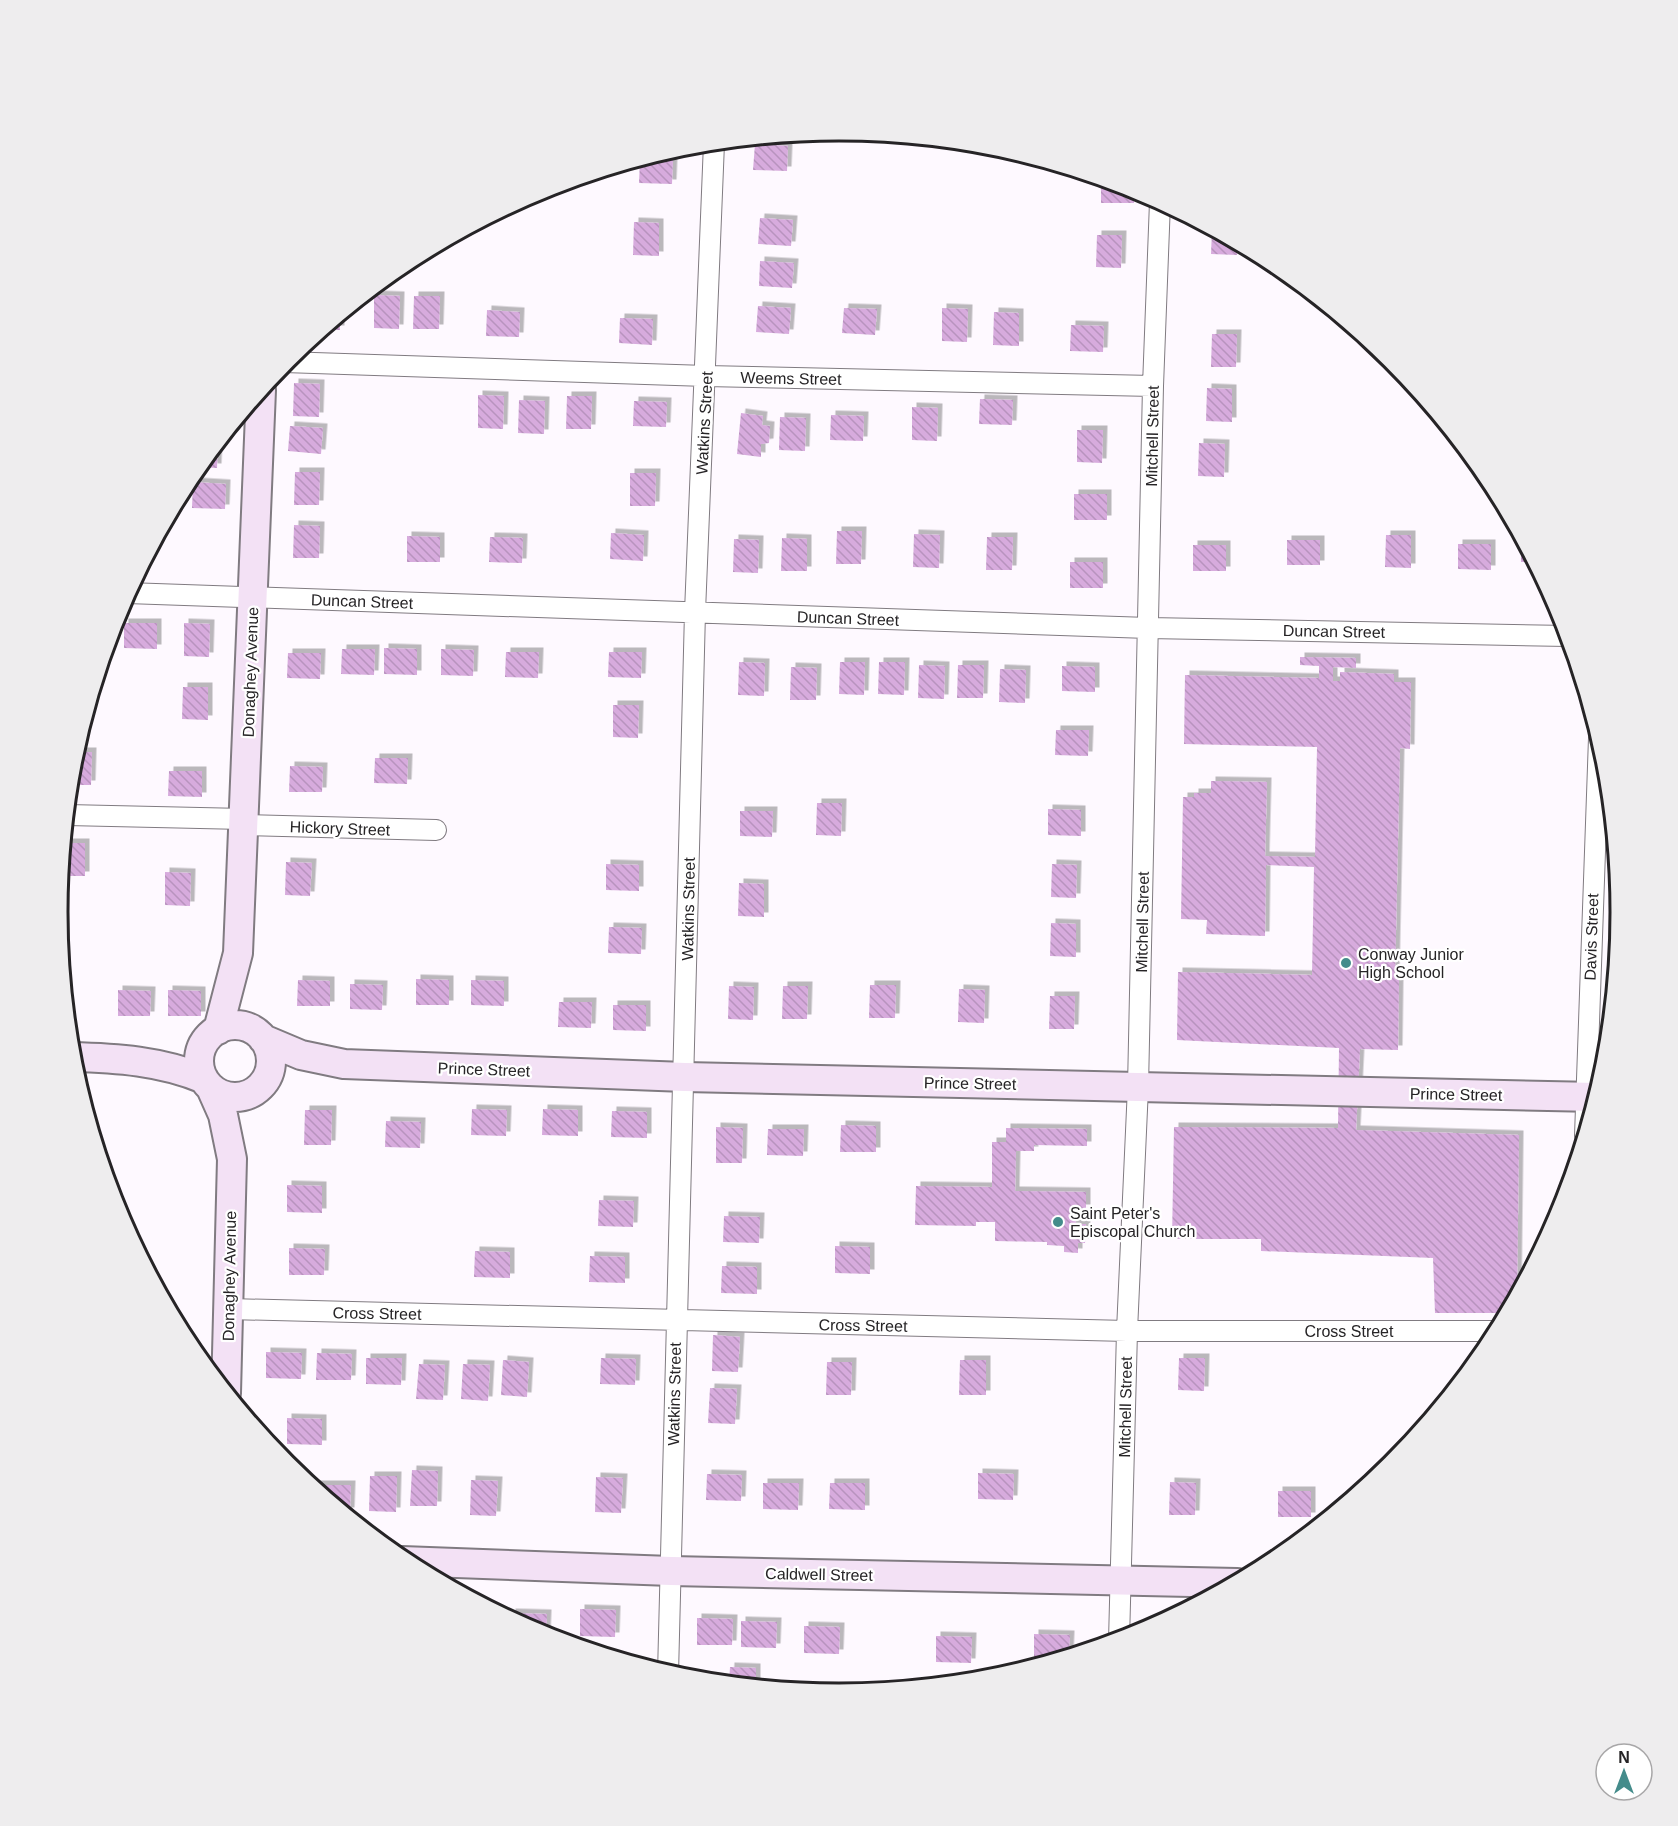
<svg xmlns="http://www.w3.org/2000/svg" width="1678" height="1826" font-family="Arial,sans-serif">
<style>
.building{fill:url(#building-back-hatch);filter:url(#shadow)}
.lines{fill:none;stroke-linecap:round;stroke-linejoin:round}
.street-casing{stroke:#807b81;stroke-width:22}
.secondary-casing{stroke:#807b81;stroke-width:32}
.street{stroke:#fff;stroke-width:20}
.secondary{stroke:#f3e1f5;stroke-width:28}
.poi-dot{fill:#448c8b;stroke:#fff;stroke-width:2}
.labels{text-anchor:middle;stroke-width:4.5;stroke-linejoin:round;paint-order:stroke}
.street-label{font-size:16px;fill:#262426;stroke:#fff}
.poi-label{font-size:16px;fill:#262426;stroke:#fff;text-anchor:start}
.rim{fill:none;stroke:#262426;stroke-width:3}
</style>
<defs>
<pattern id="building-back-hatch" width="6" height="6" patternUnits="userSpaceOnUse" patternTransform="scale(1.5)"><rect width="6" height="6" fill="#d7abdd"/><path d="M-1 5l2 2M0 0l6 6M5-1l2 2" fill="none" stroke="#b893be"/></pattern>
<filter id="shadow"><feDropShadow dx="4.5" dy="-4.5" stdDeviation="0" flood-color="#0004"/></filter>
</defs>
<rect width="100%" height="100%" fill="#fef9ff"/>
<path class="building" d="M755 144 788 146 787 171 753 170Z
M649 157 673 159 672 184 639 183 640 160Z
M1101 179 1134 189V203H1101Z
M760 218 793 220 791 246 758 244Z
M634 222 659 223V256L633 255Z
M1212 230 1237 243V255L1211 254Z
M1097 235H1122L1121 268 1096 267Z
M760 261 794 263 792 288 759 286Z
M374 295 400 296 399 329 374 328Z
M414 296H440L439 329H413Z
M758 306 791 308 789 334 756 332Z
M844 308 877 309 875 335 842 333Z
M942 308 968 309 967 342 942 341Z
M487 310 520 312 519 337 486 336Z
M994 312 1019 313V346L993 345Z
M340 316V330H323Z
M620 318 653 319 652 345 619 343Z
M1071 325 1104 326 1103 352 1070 351Z
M1212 334H1237L1236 367H1211Z
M294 383 320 384 319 417 293 416Z
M1207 388 1232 389V422L1206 421Z
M478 395 504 396 503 429 478 428Z
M567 396H592L591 429H566Z
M980 399 1013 400 1012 425 979 424Z
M519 400 545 401 544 434 518 433Z
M634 401 667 402 666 427 633 426Z
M912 407 938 408 937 441 912 440Z
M741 413 763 416 762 425 770 426 769 443 761 444V457L737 454Z
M831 415 864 416 863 441 830 440Z
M780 417 806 418 805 451 779 450Z
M290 426 323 428 321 454 288 451Z
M1077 430H1103L1102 463 1077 462Z
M218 443 217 468 198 467Z
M1199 443 1225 444 1224 477 1198 476Z
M295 472H320L319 505H294Z
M630 473H656L655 506H630Z
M193 482 226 484 225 509 192 508Z
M1074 494H1107V520H1074Z
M294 525 320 526 319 558H293Z
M837 531H862L861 564H836Z
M611 533 644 535 643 561 610 559Z
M914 534 940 535 939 568 913 567Z
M1386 535H1411V568L1385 567Z
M407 536 440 537V562H407Z
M490 537 523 538 522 563 489 562Z
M987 537H1013L1012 570H986Z
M782 538 807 539V571H781Z
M734 539 759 540 758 573 733 572Z
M1521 539 1534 562H1521Z
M1287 540H1320V565H1287Z
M1458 544H1491V570L1458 569Z
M1193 545H1226V571H1193Z
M1070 562H1103V588H1070Z
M124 623H157V649L124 648Z
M184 623 210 624 209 657 184 656Z
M384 648 417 649V675L384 674Z
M342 649H375L374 675 341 674Z
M441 649 474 650 473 676 441 675Z
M506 652H539L538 678 505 677Z
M609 652H642L641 678 608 677Z
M288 653H321L320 679 287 678Z
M1300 657 1356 658V668L1333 667V681H1340V672L1394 674V682H1411L1410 749 1400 748 1395 977H1399L1398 1050 1360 1049 1356 1130 1519 1135 1517 1296 1508 1313H1435L1433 1258 1261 1251V1239H1172L1174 1127 1338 1128 1339 1048 1177 1040 1178 972 1312 975 1314 867 1266 865 1265 936 1206 934 1207 920 1181 919 1183 797H1194V793H1211V781L1267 782 1265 856 1315 857 1317 747 1184 744 1185 675 1319 678V666L1300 665Z
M739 662 765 663 764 696 738 695Z
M840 662H865L864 695 839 694Z
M879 662H905L904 695 878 694Z
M919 665 945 666 944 699 918 698Z
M958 665H984L983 698H957Z
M1062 666 1095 667V692L1062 691Z
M791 667 817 668 816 700H790Z
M1000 669 1026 670 1025 703 999 702Z
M183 687H208V720L182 719Z
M613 705H639L638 738 613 737Z
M1056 730H1089L1088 756 1055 755Z
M75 752H92L91 785H70Z
M375 758H408L407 784 374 783Z
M290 766 323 767 322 792H289Z
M169 771H202V797L168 796Z
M817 803H842L841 836 816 835Z
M1048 809 1081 810V836L1048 835Z
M740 811H773L772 837 740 836Z
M64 843H85V876H61Z
M286 862 312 863 310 896 285 895Z
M606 864 639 865V891L606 890Z
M1052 864 1077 865 1076 898 1051 897Z
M165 872 191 873 190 906 165 905Z
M739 883 764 884V917L738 916Z
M1051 923 1076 924V957L1050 956Z
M609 927 642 928 641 954 608 953Z
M416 979 449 980V1005H416Z
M298 980 330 981V1006H297Z
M471 980 504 981V1006L471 1005Z
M350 984 383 985 382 1010 350 1009Z
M870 985H896L895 1018H869Z
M729 986 754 987 753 1020 728 1019Z
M783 986H808L807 1019H782Z
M959 989 985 990 984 1023 958 1022Z
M118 990 151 991 150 1016H118Z
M168 990 201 991V1016H168Z
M1050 996H1075L1074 1029H1049Z
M559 1002H592L591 1028 558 1027Z
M613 1005H646V1031L613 1030Z
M472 1109 507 1110 506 1136 471 1135Z
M543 1109 578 1110V1136L542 1135Z
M305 1110H332L331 1145H304Z
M612 1111 647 1112V1138L611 1137Z
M386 1121 421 1122 420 1148 385 1147Z
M841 1125 876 1126V1152H840Z
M716 1127 743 1128 742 1163H716Z
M1006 1128 1087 1129V1146L1034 1145V1151H1016L1015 1191 1086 1192V1209H1076V1224H1086L1085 1243H1078V1253L1064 1252V1246L1047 1245V1242L995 1241V1222H976V1226L915 1225 916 1186 992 1187V1142H1006Z
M768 1129H804L803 1156 767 1155Z
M287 1185 322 1186V1213L287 1212Z
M599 1200 634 1201 633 1227 598 1226Z
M724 1216 760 1217 759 1243 723 1242Z
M835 1246 870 1247V1274L835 1273Z
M289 1248 325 1249 324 1275H289Z
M475 1251 510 1252V1278L474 1277Z
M590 1256 625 1257V1283L589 1282Z
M722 1266 757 1267V1294L721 1293Z
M713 1335 740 1337 738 1372 712 1371Z
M266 1352 302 1353 301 1379 266 1378Z
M317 1353 352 1354 351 1380H316Z
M366 1358H402L401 1385 366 1384Z
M601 1358 636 1359 635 1385 600 1384Z
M1179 1358H1205L1204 1391 1178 1390Z
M503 1360 529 1362 527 1397 501 1395Z
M960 1360H986V1395H959Z
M827 1362H852L851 1395H826Z
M419 1364 445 1365 443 1400 416 1399Z
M463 1364 490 1365 488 1401 461 1399Z
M710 1388 737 1389 735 1424 708 1423Z
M287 1418 322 1419V1445L287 1444Z
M412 1470 438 1471 437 1506H410Z
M978 1473 1014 1474 1013 1500 978 1499Z
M707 1474 742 1475 741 1501 706 1500Z
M370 1476H397L396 1512 369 1511Z
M596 1477 623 1478 621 1513 595 1512Z
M471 1480 498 1481 496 1516 470 1515Z
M1170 1482 1196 1483 1195 1515H1169Z
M763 1483H799L798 1510 763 1509Z
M830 1483H865V1510L829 1509Z
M315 1485H351L350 1512H342L315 1490Z
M1278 1491H1311V1517H1278Z
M580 1609 616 1610 615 1637 580 1636Z
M511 1613 547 1614 546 1637 511 1620Z
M697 1618 733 1619 732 1645H697Z
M741 1621 777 1622 776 1648 741 1647Z
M804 1626 840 1627 839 1654 804 1653Z
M1034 1634 1070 1635 1069 1656 1054 1661 1034 1660Z
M936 1636 972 1637 971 1663 936 1662Z
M730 1667 756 1668V1687L729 1684Z"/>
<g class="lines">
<defs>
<path id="street" d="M284 362 706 376 1153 386
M127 593 1148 628 1568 636
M67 815 244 819
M244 825 436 830
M1585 1136 1599 738
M229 1309 1127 1331H1498
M1119 1641 1127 1331 1138 1087 1153 386 1160 202
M668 1674 695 612 714 143"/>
<path id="secondary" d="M199 1061a36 36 0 1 1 72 0a36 36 0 1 1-72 0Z
M218 1030 238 953 261 390
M263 1039 301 1055 344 1064 685 1077 1596 1097
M71 1057C116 1058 162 1061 204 1079
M211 1088 223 1115 232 1159 226 1393
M402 1561 671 1571 1237 1583"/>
</defs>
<use href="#street" class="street-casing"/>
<use href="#secondary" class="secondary-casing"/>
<use href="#street" class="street"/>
<use href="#secondary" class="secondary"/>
</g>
<g class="poi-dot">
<circle cx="1346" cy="963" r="6"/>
<circle cx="1058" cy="1222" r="6"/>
</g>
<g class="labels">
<g class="street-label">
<text transform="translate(791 378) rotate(1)" y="6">Weems Street</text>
<text transform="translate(704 423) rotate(-87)" y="6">Watkins Street</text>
<text transform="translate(1152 436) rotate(-89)" y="6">Mitchell Street</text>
<text transform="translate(362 601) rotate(2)" y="6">Duncan Street</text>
<text transform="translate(848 618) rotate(2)" y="6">Duncan Street</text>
<text transform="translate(1334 631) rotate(1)" y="6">Duncan Street</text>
<text transform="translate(250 672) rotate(-88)" y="6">Donaghey Avenue</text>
<text transform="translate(340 828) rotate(2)" y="6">Hickory Street</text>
<text transform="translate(688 909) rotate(-89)" y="6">Watkins Street</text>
<text transform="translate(1142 922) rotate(-89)" y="6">Mitchell Street</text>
<text transform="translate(1591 937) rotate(-88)" y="6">Davis Street</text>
<text transform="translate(484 1069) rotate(2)" y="6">Prince Street</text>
<text transform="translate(970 1083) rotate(1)" y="6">Prince Street</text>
<text transform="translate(1456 1094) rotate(1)" y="6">Prince Street</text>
<text transform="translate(229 1276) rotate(-89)" y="6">Donaghey Avenue</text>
<text transform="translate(377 1313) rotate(1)" y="6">Cross Street</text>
<text transform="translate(863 1325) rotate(1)" y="6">Cross Street</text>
<text x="1349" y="1337">Cross Street</text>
<text transform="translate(674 1394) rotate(-89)" y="6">Watkins Street</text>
<text transform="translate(1125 1407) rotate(-89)" y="6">Mitchell Street</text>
<text transform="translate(819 1574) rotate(1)" y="6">Caldwell Street</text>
</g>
<g class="poi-label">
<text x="1358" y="960">Conway Junior<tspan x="1358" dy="18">High School</tspan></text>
<text x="1070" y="1219">Saint Peter's<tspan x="1070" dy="18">Episcopal Church</tspan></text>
</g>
</g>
<path d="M0 0H1678V1826H0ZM68 912a771 771 0 1 1 1542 0a771 771 0 1 1-1542 0Z" fill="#eeedee" fill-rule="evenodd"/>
<path class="rim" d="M68 912a771 771 0 1 1 1542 0a771 771 0 1 1-1542 0Z"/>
<g transform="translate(1624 1772)"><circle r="28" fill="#ffffff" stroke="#a8a7a8" stroke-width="1.5"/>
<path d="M0-4.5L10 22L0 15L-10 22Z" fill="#448c8b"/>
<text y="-9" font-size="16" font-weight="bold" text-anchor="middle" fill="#262426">N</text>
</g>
</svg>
